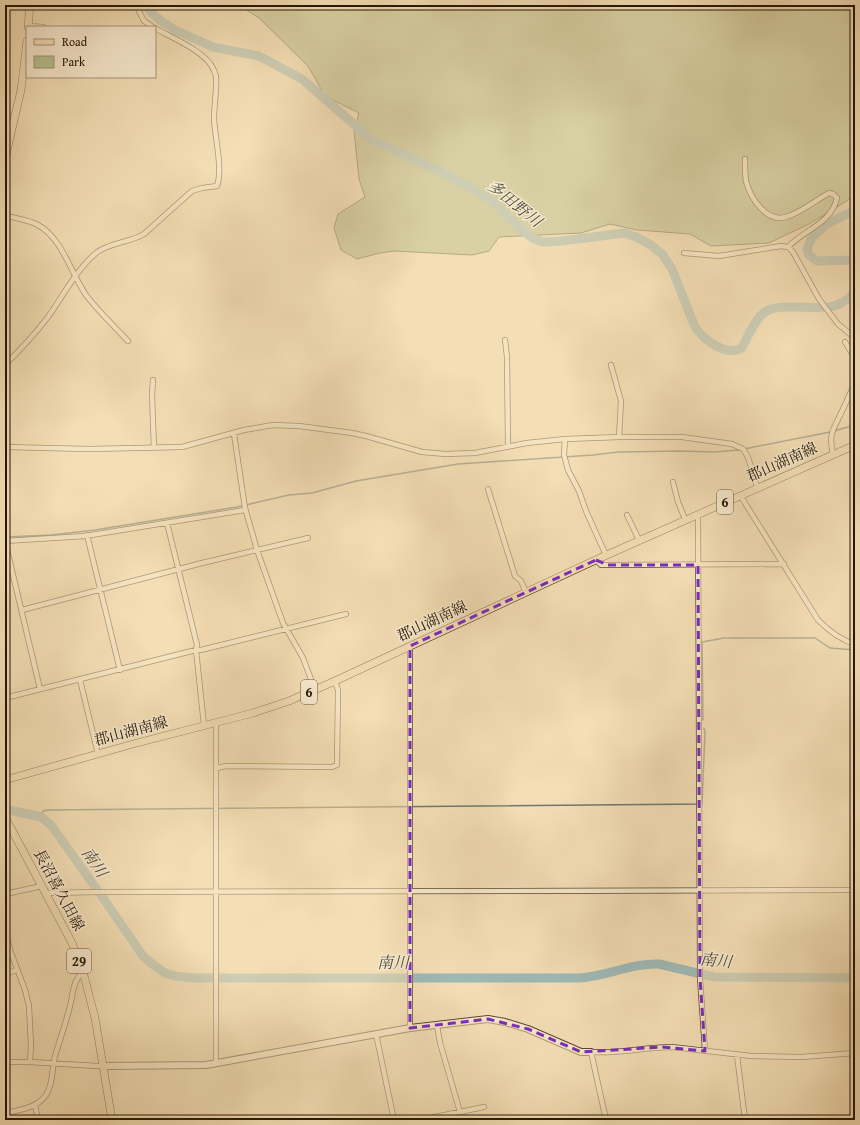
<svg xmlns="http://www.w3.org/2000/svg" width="860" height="1125" font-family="'Gentium Book Plus','Noto Serif JP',serif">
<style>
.green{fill:#b8c290;stroke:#6e6c49}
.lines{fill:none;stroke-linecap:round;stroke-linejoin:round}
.stream{stroke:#6e786f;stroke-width:1.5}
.river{stroke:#9fbab7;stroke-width:9}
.minor-casing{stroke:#58472f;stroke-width:6}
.tertiary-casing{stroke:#58472f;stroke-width:8}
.primary-casing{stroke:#241502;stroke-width:8}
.minor{stroke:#f8eacf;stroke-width:4.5}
.tertiary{stroke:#f8eacf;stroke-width:6}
.primary{stroke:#f4deb5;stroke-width:7}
.marked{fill:none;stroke:#7b2cbf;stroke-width:3;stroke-dasharray:8 5;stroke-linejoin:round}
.labels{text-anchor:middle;stroke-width:3;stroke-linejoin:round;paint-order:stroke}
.shield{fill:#f8eacf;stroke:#645540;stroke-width:1}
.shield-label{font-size:14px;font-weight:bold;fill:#241502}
.street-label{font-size:15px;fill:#241502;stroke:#f8eacf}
.water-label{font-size:16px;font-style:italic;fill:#4f4f41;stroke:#f8eacf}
</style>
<rect width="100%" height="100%" fill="#f4deb5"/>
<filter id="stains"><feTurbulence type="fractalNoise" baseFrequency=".005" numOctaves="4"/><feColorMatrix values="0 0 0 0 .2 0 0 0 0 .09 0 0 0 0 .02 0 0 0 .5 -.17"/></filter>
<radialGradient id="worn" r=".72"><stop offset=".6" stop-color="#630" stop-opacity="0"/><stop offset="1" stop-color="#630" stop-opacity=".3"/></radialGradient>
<path class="green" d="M239 5H855V196L809 224 769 243 711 246 690 234 637 230 610 224 581 233 499 237 489 251 472 255 394 251 380 253 357 259 341 250 334 228 338 214 365 197 359 179 354 131 359 113 325 96 308 66 259 18Z"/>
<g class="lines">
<path class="stream" d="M834 431 855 425
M744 449 830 432
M5 537 51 535 95 530 237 507 289 495 312 493 356 481 458 464 593 455 618 452 680 451 714 452 740 450
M703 720 702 642 724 638H815L830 648 855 650
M41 817 43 811 48 810 702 804 705 732 704 728"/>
<path class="river" d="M147 5 151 12 161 21 175 30 213 47 259 56 302 79 372 140 442 172 476 191 492 201 520 229 534 239 543 242 562 241 625 233 636 237 651 245 663 255 672 269 695 327C704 340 726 357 742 348 747 338 755 319 765 312 778 302 816 311 834 306 842 304 849 298 855 293
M855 210 825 225 811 239 807 250 809 255 817 261 855 260
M5 809 41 817 51 825 101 895 143 956 151 963 165 973 175 976 193 978H580C607 976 632 963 659 964L714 977 855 978"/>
<defs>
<path id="minor" d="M136 5 144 21 153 27
M28 26 43 27
M745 159C745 166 745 174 746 181 750 197 766 223 786 217 800 213 816 200 829 193L833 194 837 198C831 224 805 229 788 247
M5 215C15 219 27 219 38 225 62 238 71 273 86 295 98 311 114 326 128 341
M684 253 719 256 781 246 788 247 793 252 819 299 838 324 855 338
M505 340 507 357 508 447
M845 342 855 358
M5 365C20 350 35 334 48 317 63 296 76 270 96 253 110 242 129 243 144 234L192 191 202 188 217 186C223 169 215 138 214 119 214 105 217 90 216 76 215 72 213 68 211 65 200 49 172 38 155 28
M611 365 621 401 619 437
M153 380 152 395 154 448
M234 434 245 508 257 550 283 623 303 658 315 690
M565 439 564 455 568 470 579 491 586 511 606 555
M5 447 89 449 182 447 244 430 273 425 299 426 352 433 366 436 422 452 446 454 475 453 527 443 565 439 620 437H682L732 444 743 449 748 457 757 487
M833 454C828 433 834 429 842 411 847 402 849 393 855 385
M673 482 678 502 685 519
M488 489 515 576 521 581 526 592
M740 495 818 620C829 631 840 640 855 644
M698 514 700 978 705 1051
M627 515 639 540
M167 523 197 645 196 650 204 725
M87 535 120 670
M5 541 85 536 245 510
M5 541 40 689
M596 560 601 565H608L784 564
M22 610 202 563 308 538
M410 646V1028
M80 680 98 754
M5 698 196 650H201L346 614
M216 722V1064
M217 768 226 766 332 767 337 765 338 690 335 681
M46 893 102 892 855 890
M5 894 42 886
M5 928 10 950 25 990 29 1006 31 1046 30 1062
M5 974 17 970
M437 1025 440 1043 460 1112
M376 1034 394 1120
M737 1055 745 1120
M5 1062H30L97 1066H103
M35 1105 38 1120
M5 1113C21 1110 43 1107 49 1089 53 1079 52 1067 55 1056 60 1039 66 1023 70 1006 73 994 73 980 83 972
M420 1120 484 1107
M606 1120 591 1052C618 1054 645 1047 672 1047L751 1056 802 1057 855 1053"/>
<path id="tertiary" d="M103 1066 206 1065 410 1028 488 1019 505 1022 528 1029 581 1052H591"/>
<path id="primary" d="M28 27 30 5
M5 159 21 90 27 41
M5 780 133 744 253 713 289 701 335 681 600 558 855 445
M5 817 72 943 83 972 95 1018 112 1120"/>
</defs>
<use href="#minor" class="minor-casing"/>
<use href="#tertiary" class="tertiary-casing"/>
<use href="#primary" class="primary-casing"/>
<use href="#minor" class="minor"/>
<use href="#tertiary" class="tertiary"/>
<use href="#primary" class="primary"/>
</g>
<path d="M0 0H860V1125H0ZM596 560 608 565H698L700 978 705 1051 662 1047 581 1052 528 1029 488 1019 410 1028V646Z" fill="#f4deb5" fill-opacity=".55" fill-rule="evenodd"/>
<path class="marked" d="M596 560 608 565H698L700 978 705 1051 662 1047 581 1052 528 1029 488 1019 410 1028V646Z"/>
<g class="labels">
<g class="shield">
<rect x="717" y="490" width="16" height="24" rx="3"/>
<rect x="301" y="680" width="16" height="24" rx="3"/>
<rect x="67" y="949" width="24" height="24" rx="3"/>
</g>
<g class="shield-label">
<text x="725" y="507">6</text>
<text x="309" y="697">6</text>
<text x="79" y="966">29</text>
</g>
<g class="street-label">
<text transform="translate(782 462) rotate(-24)" y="5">郡山湖南線</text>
<text transform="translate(432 621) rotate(-25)" y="5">郡山湖南線</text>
<text transform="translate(131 731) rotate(-15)" y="5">郡山湖南線</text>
<text transform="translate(59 890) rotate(62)" y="5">長沼喜久田線</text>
</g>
<g class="water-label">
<text transform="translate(515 203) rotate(39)" y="6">多田野川</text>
<text transform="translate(95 862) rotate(55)" y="6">南川</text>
<text transform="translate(716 960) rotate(6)" y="6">南川</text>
<text x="393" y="968">南川</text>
</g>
</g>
<rect width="860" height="1125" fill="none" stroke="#f4deb5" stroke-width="20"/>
<rect x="6" y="6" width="848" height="1113" fill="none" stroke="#241502" stroke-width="2"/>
<rect x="10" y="10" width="840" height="1105" fill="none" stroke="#241502"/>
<rect x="26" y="26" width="130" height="52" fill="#f8eacf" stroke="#a3957d"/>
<rect x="34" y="39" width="20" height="6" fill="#f4deb5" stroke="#a3957d"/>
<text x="62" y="46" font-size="12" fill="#241502">Road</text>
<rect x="34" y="56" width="20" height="12" fill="#b8c290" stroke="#a3957d"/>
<text x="62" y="66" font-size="12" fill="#241502">Park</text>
<rect width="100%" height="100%" filter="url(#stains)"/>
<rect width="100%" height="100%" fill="url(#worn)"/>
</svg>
